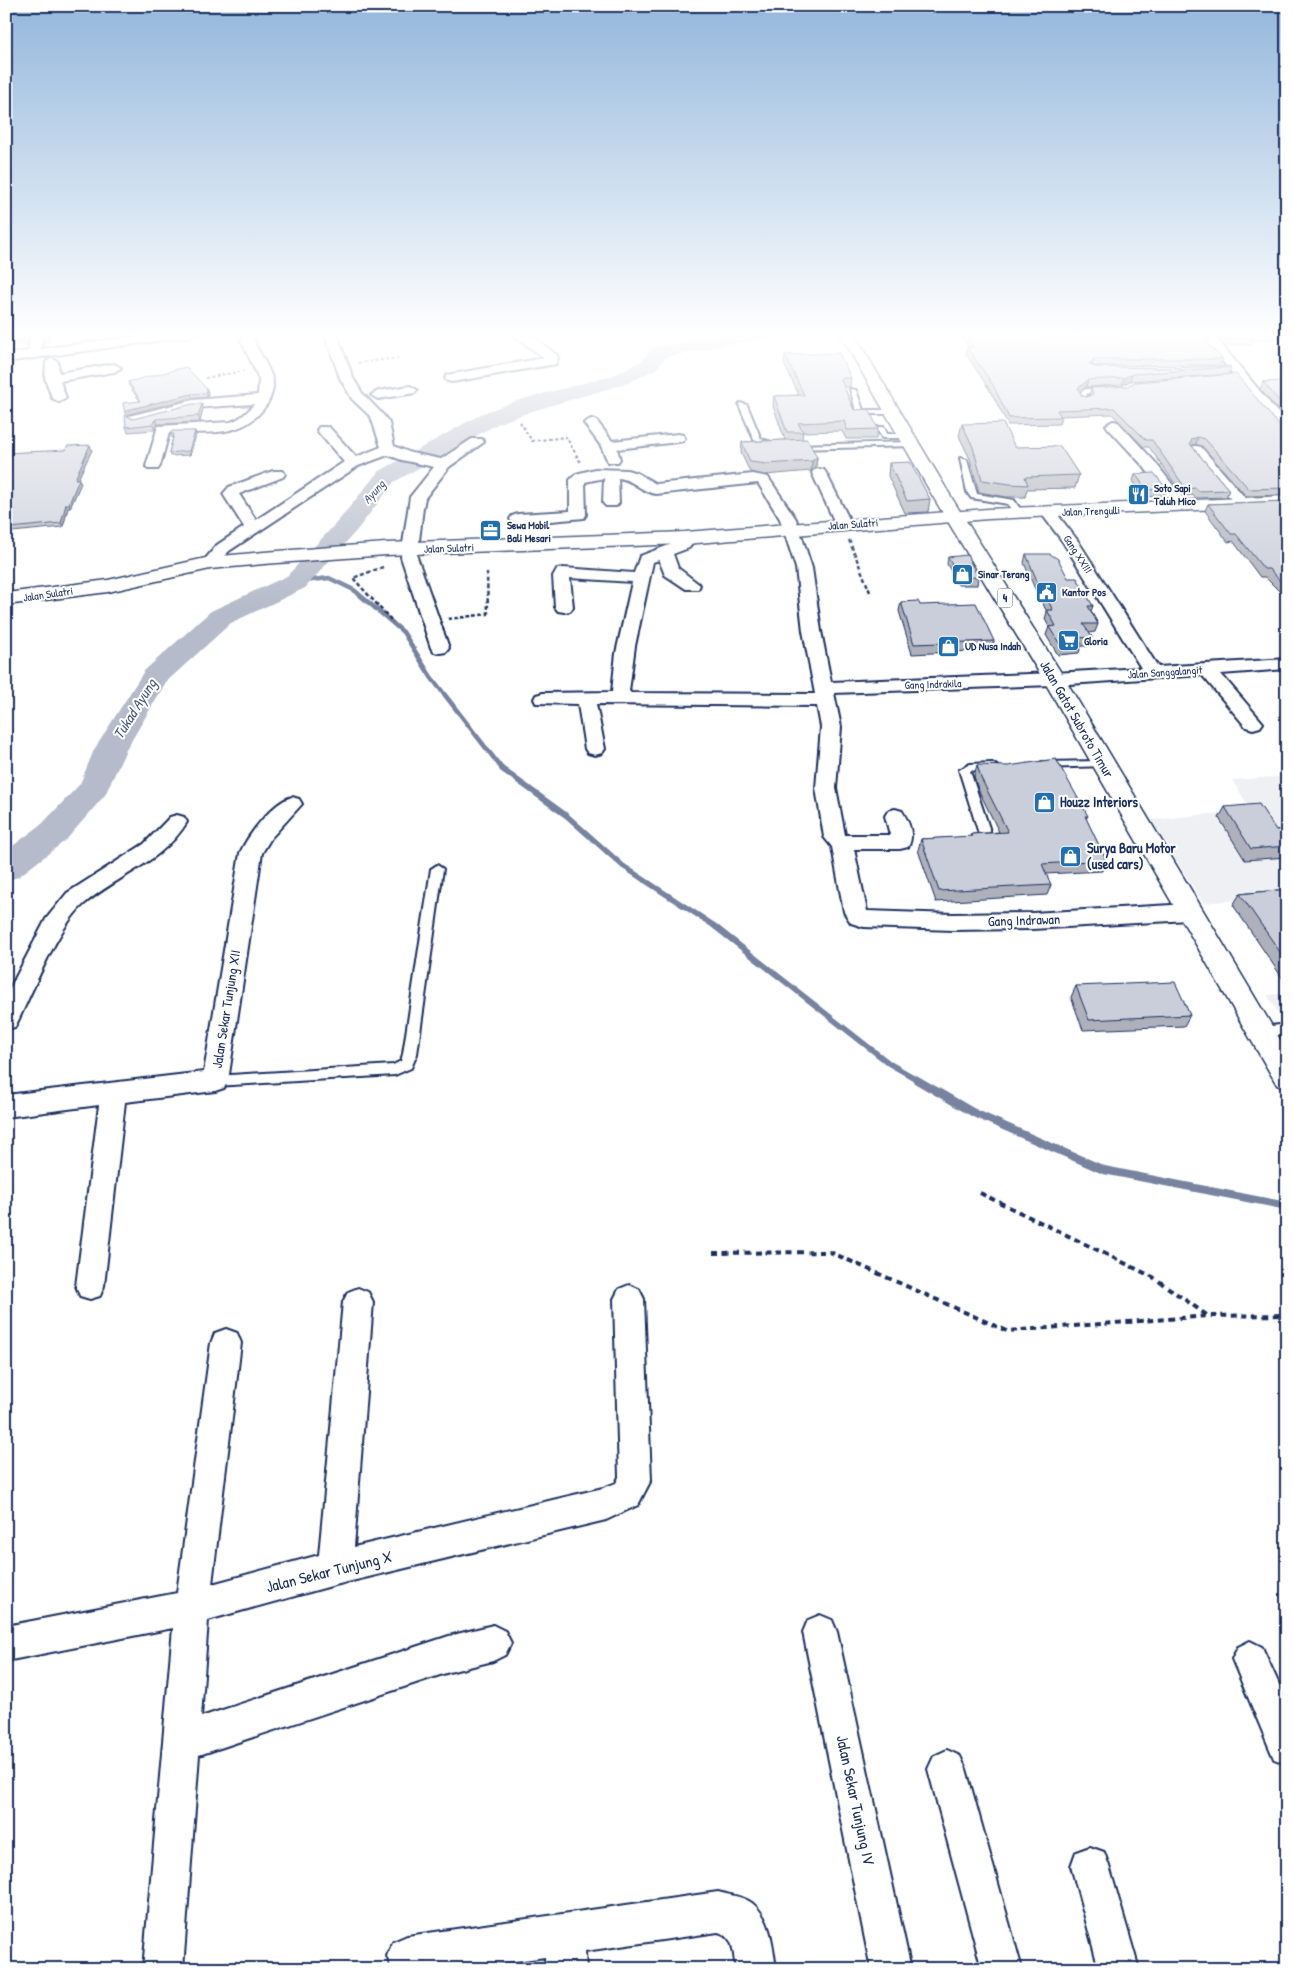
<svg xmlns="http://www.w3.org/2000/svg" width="1293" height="1975" font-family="'Patrick Hand',sans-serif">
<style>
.built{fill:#eff0f4}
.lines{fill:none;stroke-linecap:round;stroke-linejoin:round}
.stream-far2{stroke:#77839f;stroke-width:4.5}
.stream-far1{stroke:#77839f;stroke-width:5.5}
.stream{stroke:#77839f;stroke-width:8}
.river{fill:#b5bbca;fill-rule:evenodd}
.lane-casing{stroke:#1b2f5e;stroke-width:4}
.street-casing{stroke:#1b2f5e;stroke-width:4}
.secondary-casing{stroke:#1b2f5e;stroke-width:3}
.highway-casing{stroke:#1b2f5e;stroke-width:3}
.path-far2{stroke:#1b2f5e;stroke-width:2;stroke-dasharray:3 2.5;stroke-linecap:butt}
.path-far1{stroke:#1b2f5e;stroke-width:2.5;stroke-dasharray:4 2.5;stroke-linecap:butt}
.path{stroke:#1b2f5e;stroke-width:4;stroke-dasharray:6 4.5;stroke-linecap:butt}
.lane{fill:#fff;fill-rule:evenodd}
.street{fill:#fff;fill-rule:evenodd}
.secondary{fill:#fff;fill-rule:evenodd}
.highway{fill:#fff;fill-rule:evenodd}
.wall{fill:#aeb1bb;stroke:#1b2f5e}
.shaded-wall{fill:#8d9099;stroke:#1b2f5e}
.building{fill:#caceda;stroke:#1b2f5e}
.labels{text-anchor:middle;stroke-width:4;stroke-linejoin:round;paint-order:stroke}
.far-poi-label{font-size:11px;font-weight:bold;fill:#1b2f5e;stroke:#fff;text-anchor:start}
.far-street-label{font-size:11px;fill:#1b2f5e;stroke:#fff}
.far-water-label{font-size:12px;font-style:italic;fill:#49597e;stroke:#fff}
.shield{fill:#fff;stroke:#5f6d8e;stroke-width:1}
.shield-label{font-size:12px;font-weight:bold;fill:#1b2f5e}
.street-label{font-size:14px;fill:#1b2f5e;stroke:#fff}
.poi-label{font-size:14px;font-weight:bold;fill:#1b2f5e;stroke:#fff;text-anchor:start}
.water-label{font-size:15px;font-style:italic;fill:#49597e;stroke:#fff}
.near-street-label{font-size:16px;fill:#1b2f5e;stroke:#fff}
</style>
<rect width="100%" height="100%" fill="#fff"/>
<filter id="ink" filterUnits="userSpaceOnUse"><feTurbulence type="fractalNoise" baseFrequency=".02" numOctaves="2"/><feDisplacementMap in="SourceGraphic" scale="10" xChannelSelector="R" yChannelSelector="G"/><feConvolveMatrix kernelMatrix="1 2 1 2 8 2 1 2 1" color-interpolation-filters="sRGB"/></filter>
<g filter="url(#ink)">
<path class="built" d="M1287 776V896L1203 903 1151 820 1251 810 1232 780Z
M1287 993V1027L1267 995Z"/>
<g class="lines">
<path class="stream-far2" d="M296 582 329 578 354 590 403 632 431 677 503 770"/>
<path class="stream-far1" d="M502 769 567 816 623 866 713 925 890 1064 920 1081"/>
<path class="stream" d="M917 1080 974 1113 1104 1170 1287 1206"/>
<path class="river" d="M729 332H794L791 336 784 338 729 344 666 357 656 369 628 383 532 411 499 423 394 482 357 530 305 588 231 623 166 682 126 750 105 795 66 840 18 877 6 881V851L42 824 80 784 94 750 144 671 211 611 287 576 339 520 378 472 483 413 516 401 614 375 642 361 652 348Z"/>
<defs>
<path id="lane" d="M1106 388 1110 390 1108 391 1088 393 1086 395 1089 400 1085 402H1082L1078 394 1086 389Z
M850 389 856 390 863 410H892L896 412 892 414H857Z
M740 403 747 405 761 439 779 444V448L755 442 739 405Z
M878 427H884L887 434H899L903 436 899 438H882L877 429Z
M911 442 915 444 914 446 795 449 791 447 795 445Z
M960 458 967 460 977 494 1014 500 1023 513 1022 515H1016L1008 504 971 498 967 492Z
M1102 761 1106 762 1107 764 1106 766 1042 768 1037 765 1042 762Z
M992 763 997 766 996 768 970 771 992 837 986 841 980 837 959 770 970 764Z
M437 865 443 869 417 1054 411 1068 395 1075 215 1086 210 1085 208 1081 210 1077 215 1076 393 1065 401 1061 403 1054 431 869Z
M1287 1024V1034L1260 1037 1255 1036 1254 1032 1255 1028Z"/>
<path id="street" d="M31 332H43L41 349 167 332H199L193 336 6 362V354L28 351Z
M245 332H257L253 340C259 352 268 365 272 378 275 386 271 398 267 404 243 440 208 431 169 433L160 466 158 469H148L146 466 158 426 231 422C240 419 248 412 254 404L193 408 134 423 127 419 129 416 193 400 258 395 259 379 241 340Z
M324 332H336L353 378 362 393 384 416 389 423 394 446 411 453 441 459 472 439H482L484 442 449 467 425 498 423 508 417 557 449 648 446 652 440 653 434 652 431 648 401 557 410 497 434 467 402 460 388 455 358 466 229 551C221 560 217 570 204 566L202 563 217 545 244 527 223 494 229 487 273 471H283L285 474 283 477 239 494 256 520 344 462 319 433 317 430 319 427H329L356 457 381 447 371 417 352 399 340 378Z
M514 332H526L557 355 558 358 556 364 452 382 447 381 445 378 447 375 452 374 544 358 517 338Z
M1199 332H1211L1287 424V437L1282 436Z
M52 358 58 362 59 373 114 364 121 368 114 372 60 381 66 398 59 402 52 398 45 378 46 362Z
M410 386 417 390 415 393 378 399 371 395 378 391Z
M591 419 596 420 612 441 678 434 683 435 685 438 683 441 678 442 617 449 620 459 618 462H608L601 446 584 423Z
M1113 421 1118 422 1154 461 1190 507 1187 510H1177L1144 467 1108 428 1106 425Z
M1196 446 1201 447 1247 500 1250 503 1247 506H1237L1191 453 1189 450 1191 447Z
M595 469 627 470 637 473 656 484 753 474 768 477 796 519 812 568 821 631 831 682 1054 673 1141 668 1063 542 1041 513 1044 510H1054L1078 541 1158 667 1287 659V669L1221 674 1263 723 1260 727 1253 729 1246 727 1202 675 1054 685 834 693 841 727 836 788 845 835H890L885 816 888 811 895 809 902 811C909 822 915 835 908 847L900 849H854L867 911 953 914 1032 913 1189 904 1197 906 1200 912 1197 918 1189 920 1032 929 953 930 864 927 851 923 844 912 832 847 824 837 816 788 821 727 817 706 596 704 605 749 602 753 595 755 588 753 585 749 578 704 536 703 534 699 536 695 543 693 612 692 616 653 632 582 570 578 573 607 570 611 564 612 558 611 555 607 553 576 557 569 563 568 634 573 640 556 677 542 679 535H691L693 543 689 548 673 554 678 568 700 585 698 589H686L665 575 659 560 653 562 635 646 629 691 631 693 815 694 803 631 796 568 780 519 758 483 656 494C641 492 633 479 618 478L619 503 616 506H606L603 503 604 478 585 482 586 515 584 518 518 524 512 522 510 519 512 516 518 514 570 511V480L576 474Z
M819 469 824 470 826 473 852 525 850 528H838L836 525 812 473 814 470Z
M292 797 299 799 302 804 271 838 262 853 228 1081 224 1088 215 1091 125 1102 104 1286 100 1296 90 1299 80 1296 76 1286 99 1105 6 1117V1095L204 1072 240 853C248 835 273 802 292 797Z
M177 815 184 817 187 822C163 862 118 875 84 904 57 927 32 994 15 1027L6 1029V996L46 919 67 893 144 844 170 817Z
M629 1285 639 1289 644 1299 651 1480 638 1505 606 1520 335 1585 208 1620 201 1717 449 1636 493 1625 505 1631 511 1643 505 1655 493 1661 449 1672 199 1755 183 1969H143L173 1628 6 1661V1626L177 1593 211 1343 215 1333 226 1329 237 1333 241 1343 212 1584 319 1555 343 1302 348 1292 358 1288 368 1292 373 1302 354 1547 603 1488 616 1483 619 1477 614 1299 619 1289Z
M820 1615 832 1620 837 1632 911 1969H871L803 1632 808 1620Z
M1250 1641 1262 1647 1287 1702V1764L1274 1759 1232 1659 1238 1647Z
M947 1750 960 1756 966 1769 1022 1969H982L928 1769 934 1756Z
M1090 1847 1104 1852 1109 1866 1139 1969H1099L1071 1866 1076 1852Z
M718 1892C728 1895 743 1896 752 1903 771 1918 773 1947 776 1969H736C733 1953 735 1936 718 1932L585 1951 586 1969H546L545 1957 459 1969H392L387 1956 393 1942 407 1936Z"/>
<path id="secondary" d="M1287 496V506L988 519 685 544 386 555 264 564 210 569 108 592 6 605V593L108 580 210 557 264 552 386 543 685 532 988 509Z"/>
<path id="highway" d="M839 332H853L953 500 1065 679 1287 1051V1089L1277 1085 1043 679 935 500Z"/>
</defs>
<use href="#lane" class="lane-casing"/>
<use href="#street" class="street-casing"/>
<use href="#secondary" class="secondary-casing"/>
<use href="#highway" class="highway-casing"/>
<path class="path-far2" d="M358 363 398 358
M205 378 244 371
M520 422 532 441 566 437 581 463"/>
<path class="path-far1" d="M849 540 870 592
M383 567 353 578 393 622
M448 619 488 614 487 573"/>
<path class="path" d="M980 1193 1153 1277 1208 1316 1287 1315
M713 1253 830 1252 1007 1331 1208 1316"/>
<use href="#lane" class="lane"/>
<use href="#street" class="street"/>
<use href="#secondary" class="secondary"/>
<use href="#highway" class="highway"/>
</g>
<path class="wall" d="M959 332H1072L1045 333 1042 335 1047 338 1210 339 1208 344 1223 359 1220 365 1092 366 1094 367 1163 368 1231 367 1228 374 1130 381 1122 385 1086 387 1080 392 1082 396 1087 397 1089 396 1091 388 1287 431V495L1246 496 1202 446 1196 444 1191 445 1229 490 1226 497 1195 498 1193 495 1184 496 1149 447H1144L1112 414 1061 416V417L1059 424 1008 425 991 392 966 354 967 347H968Z
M1213 332H1287V339L1253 340 1251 345H1224Z
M785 355 851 378 850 387H844L854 410 878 429 876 439H846L842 431 803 432 802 439 817 457 816 468 811 471 765 475 750 472 741 453 742 442 785 440 773 406 774 396 799 395 784 364Z
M1287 381V421L1260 389 1263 382Z
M128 382 207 389 208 393 207 397 193 398 129 414 127 416 133 419 203 409 200 422 158 424 155 430 128 432 126 427V416L140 401 129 386Z
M962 424 1079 475 1075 488 1027 489 1025 497H1007L979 492 970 459 959 436Z
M195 431 196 435 190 455 170 456 169 453 173 437 172 438 170 434Z
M92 450 78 479 81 483 70 508H68L63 527 12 532 10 528 12 524 6 525V453Z
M889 463 930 499 928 512 905 513 888 476Z
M1135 474 1167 489 1164 496 1144 497 1133 481Z
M1287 501V599L1265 577H1260L1233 541 1228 542 1205 511 1208 504Z
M1026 554 1068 578 1093 606 1091 611 1098 624 1095 632 1089 633 1092 637 1089 646H1081L1079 653 1058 655 1046 635 1049 627 1045 619 1047 612 1035 589 1024 563Z
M948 557 978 577 977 585H958L947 564Z
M901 602 920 605 994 641 992 650 912 654 899 611Z
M977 765 1088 816 1086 819 1106 860 1102 871 1046 874 1051 885 1047 895 936 902 918 850 921 839 970 837 971 834 999 832 978 789 974 776Z
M1225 807 1276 830 1287 829V857L1245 860 1219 818Z
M1287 889V985L1233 905 1240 894Z
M1076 986 1190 1015 1184 1026 1083 1030 1071 997Z"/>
<path class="shaded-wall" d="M28 332H31L27 344 11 345 8 352 6 353V348L10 341Z
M47 332H49V342H44L42 338Z
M1040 332H1045V333L1037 340 1039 333Z
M1094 359 1092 366 1089 364Z
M1132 374 1130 381 1122 385 1124 378Z
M1088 380 1086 387 1076 395 1078 388Z
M207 389 208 393 207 397 206 393Z
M191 394 193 398 129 414 126 417 125 413 127 410Z
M202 404 203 409 200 422 198 416Z
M156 419 158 424 155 430 153 424Z
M195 431 196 435 190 455 189 451Z
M1198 437 1196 444 1189 446 1192 439Z
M90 445 92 450 76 483 75 479Z
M817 457 816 468 811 471 812 461Z
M79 479 81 483 70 508 69 504Z
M66 504 68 508 63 527 61 523Z
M6 520H13L15 524 6 525Z"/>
<path class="building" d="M6 332H28L26 340 10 341 6 348Z
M43 332H47V338H42Z
M964 332H1040L1039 333 1047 338 1165 332H1204L1210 339H1202L1223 359H1094L1089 364 1094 367 1163 368 1229 366 1231 367 1132 374 1124 378 1088 380 1078 388 1082 396 1087 397 1093 394 1091 388 1127 386 1135 382 1236 374 1283 430 1287 431V488L1249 489 1205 439 1198 437 1192 439 1190 444 1229 490 1198 491 1196 488 1186 489 1152 440H1146L1114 408 1057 410 1061 417 1009 418 993 385 967 347H973Z
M1221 332H1287L1249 333 1254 338 1227 339Z
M839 353 851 378H840L854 410 869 409 878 429 847 430 844 421 798 423 803 432H787L774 396 804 395 785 355Z
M186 367 207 389 206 393 191 394 127 410 125 413 123 403 141 401 128 382Z
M1287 381V410L1263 382Z
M192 404H202L198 416 156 419 153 424 126 427 125 415 133 419Z
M1003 423 1015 447 1060 446 1079 475 1025 477 1028 485 1010 484 982 480 973 447 962 424Z
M172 431H195L189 451 169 453 174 434H170Z
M807 439 817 457 812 461 766 464 750 462 742 442Z
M90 445 75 479H79L69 504H66L61 523 10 528 13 520H6V453L66 450 67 446Z
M910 462 930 499 907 501 889 463Z
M1154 473 1167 489 1147 490 1135 474Z
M1287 501V588L1269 569H1264L1236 534H1231L1208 504Z
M1026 554H1050L1058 559 1068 578H1077L1093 606H1088L1098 624H1083L1092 637 1078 638 1082 644 1061 646 1049 627 1056 626 1047 610H1053L1037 581Z
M967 555 978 577 960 578 948 557Z
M918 601 920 605 976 603 994 641 914 644 901 602Z
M1056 759 1088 816H1085L1106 860 1042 864 1051 885 939 891 921 839 972 836 971 834 1008 832 981 778 977 765 1008 766Z
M1259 804 1276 830 1287 829V846L1251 849 1225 807Z
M1287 889V962L1240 894Z
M1175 982 1190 1015 1089 1020 1076 986Z"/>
</g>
<linearGradient id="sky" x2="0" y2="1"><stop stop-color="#93b7dc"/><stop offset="0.55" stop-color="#fff"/><stop offset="1" stop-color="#fff" stop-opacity="0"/></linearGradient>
<rect width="1293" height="608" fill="url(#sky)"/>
<defs>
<symbol id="restaurant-square" viewBox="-11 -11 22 22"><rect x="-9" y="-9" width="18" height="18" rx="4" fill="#1f6fb2" stroke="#fff"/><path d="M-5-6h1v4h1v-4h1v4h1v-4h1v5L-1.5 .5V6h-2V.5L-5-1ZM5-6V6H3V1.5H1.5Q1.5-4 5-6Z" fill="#fff"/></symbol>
<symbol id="office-square" viewBox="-11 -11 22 22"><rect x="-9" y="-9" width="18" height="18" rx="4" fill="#1f6fb2" stroke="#fff"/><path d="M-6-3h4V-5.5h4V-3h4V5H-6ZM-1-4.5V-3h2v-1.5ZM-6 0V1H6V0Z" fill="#fff"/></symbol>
<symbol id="shop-square" viewBox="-11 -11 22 22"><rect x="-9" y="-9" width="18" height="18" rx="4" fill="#1f6fb2" stroke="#fff"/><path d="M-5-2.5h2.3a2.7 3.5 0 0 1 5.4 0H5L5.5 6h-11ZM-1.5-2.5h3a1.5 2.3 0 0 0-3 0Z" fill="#fff"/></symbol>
<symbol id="civic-square" viewBox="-11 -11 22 22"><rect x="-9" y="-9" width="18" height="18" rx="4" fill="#1f6fb2" stroke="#fff"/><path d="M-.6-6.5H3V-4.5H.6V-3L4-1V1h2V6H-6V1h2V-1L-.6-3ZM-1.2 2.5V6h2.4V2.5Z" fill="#fff"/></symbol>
<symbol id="supermarket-square" viewBox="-11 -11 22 22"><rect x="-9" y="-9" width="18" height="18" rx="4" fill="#1f6fb2" stroke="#fff"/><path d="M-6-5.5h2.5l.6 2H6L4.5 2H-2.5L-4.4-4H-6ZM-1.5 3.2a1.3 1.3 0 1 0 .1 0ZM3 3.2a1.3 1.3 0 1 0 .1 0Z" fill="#fff"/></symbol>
</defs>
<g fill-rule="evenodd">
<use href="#restaurant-square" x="1126" y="482" width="25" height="25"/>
<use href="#office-square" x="478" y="518" width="25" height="25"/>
<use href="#shop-square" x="950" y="562" width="25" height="25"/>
<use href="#civic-square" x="1034" y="580" width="25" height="25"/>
<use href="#supermarket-square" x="1056" y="628" width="25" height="25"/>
<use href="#shop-square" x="936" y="634" width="25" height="25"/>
<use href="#shop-square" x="1032" y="790" width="25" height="25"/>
<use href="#shop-square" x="1058" y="844" width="25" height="25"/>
</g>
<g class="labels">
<g class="far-poi-label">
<text x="1154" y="492">Soto Sapi<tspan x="1154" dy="13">Taluh Mico</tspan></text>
<text x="507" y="529">Sewa Mobil<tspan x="507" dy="13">Bali Mesari</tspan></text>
<text x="978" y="578">Sinar Terang</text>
<text x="1062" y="596">Kantor Pos</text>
<text x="1084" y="645">Gloria</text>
<text x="965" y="650">UD Nusa Indah</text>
</g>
<g class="far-street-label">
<text transform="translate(1091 511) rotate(-2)" y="4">Jalan Trengulli</text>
<text transform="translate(853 524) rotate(-4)" y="4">Jalan Sulatri</text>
<text transform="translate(449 548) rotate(-2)" y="4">Jalan Sulatri</text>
<text transform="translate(1078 554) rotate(57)" y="4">Gang XXIII</text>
<text transform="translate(48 594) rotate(-8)" y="4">Jalan Sulatri</text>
<text transform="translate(1165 672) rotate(-4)" y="4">Jalan Sanggalangit</text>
<text transform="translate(933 684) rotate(-2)" y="4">Gang Indrakila</text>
</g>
<g class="far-water-label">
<text transform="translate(374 492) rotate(-49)" y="4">Ayung</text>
</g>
<rect class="shield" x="997.5" y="588.5" width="15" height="19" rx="4"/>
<g class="shield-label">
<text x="1005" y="602">4</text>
</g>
<g class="street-label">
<text transform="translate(1077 719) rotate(60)" y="5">Jalan Gatot Subroto Timur</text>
<text transform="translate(1024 920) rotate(-2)" y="5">Gang Indrawan</text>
<text transform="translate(226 1009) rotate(-81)" y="5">Jalan Sekar Tunjung XII</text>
</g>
<g class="poi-label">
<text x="1060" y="807">Houzz Interiors</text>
<text x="1087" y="853">Surya Baru Motor<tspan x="1087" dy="16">(used cars)</tspan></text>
</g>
<g class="water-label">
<text transform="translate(135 709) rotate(-58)" y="5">Tukad Ayung</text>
</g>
<g class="near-street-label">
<text transform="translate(329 1571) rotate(-14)" y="6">Jalan Sekar Tunjung X</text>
<text transform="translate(856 1800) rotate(78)" y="6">Jalan Sekar Tunjung IV</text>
</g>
</g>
<rect width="1293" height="1975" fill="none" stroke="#fff" stroke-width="25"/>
<rect x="12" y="12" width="1268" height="1950" fill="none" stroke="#1b2f5e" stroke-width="2" filter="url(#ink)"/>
</svg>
